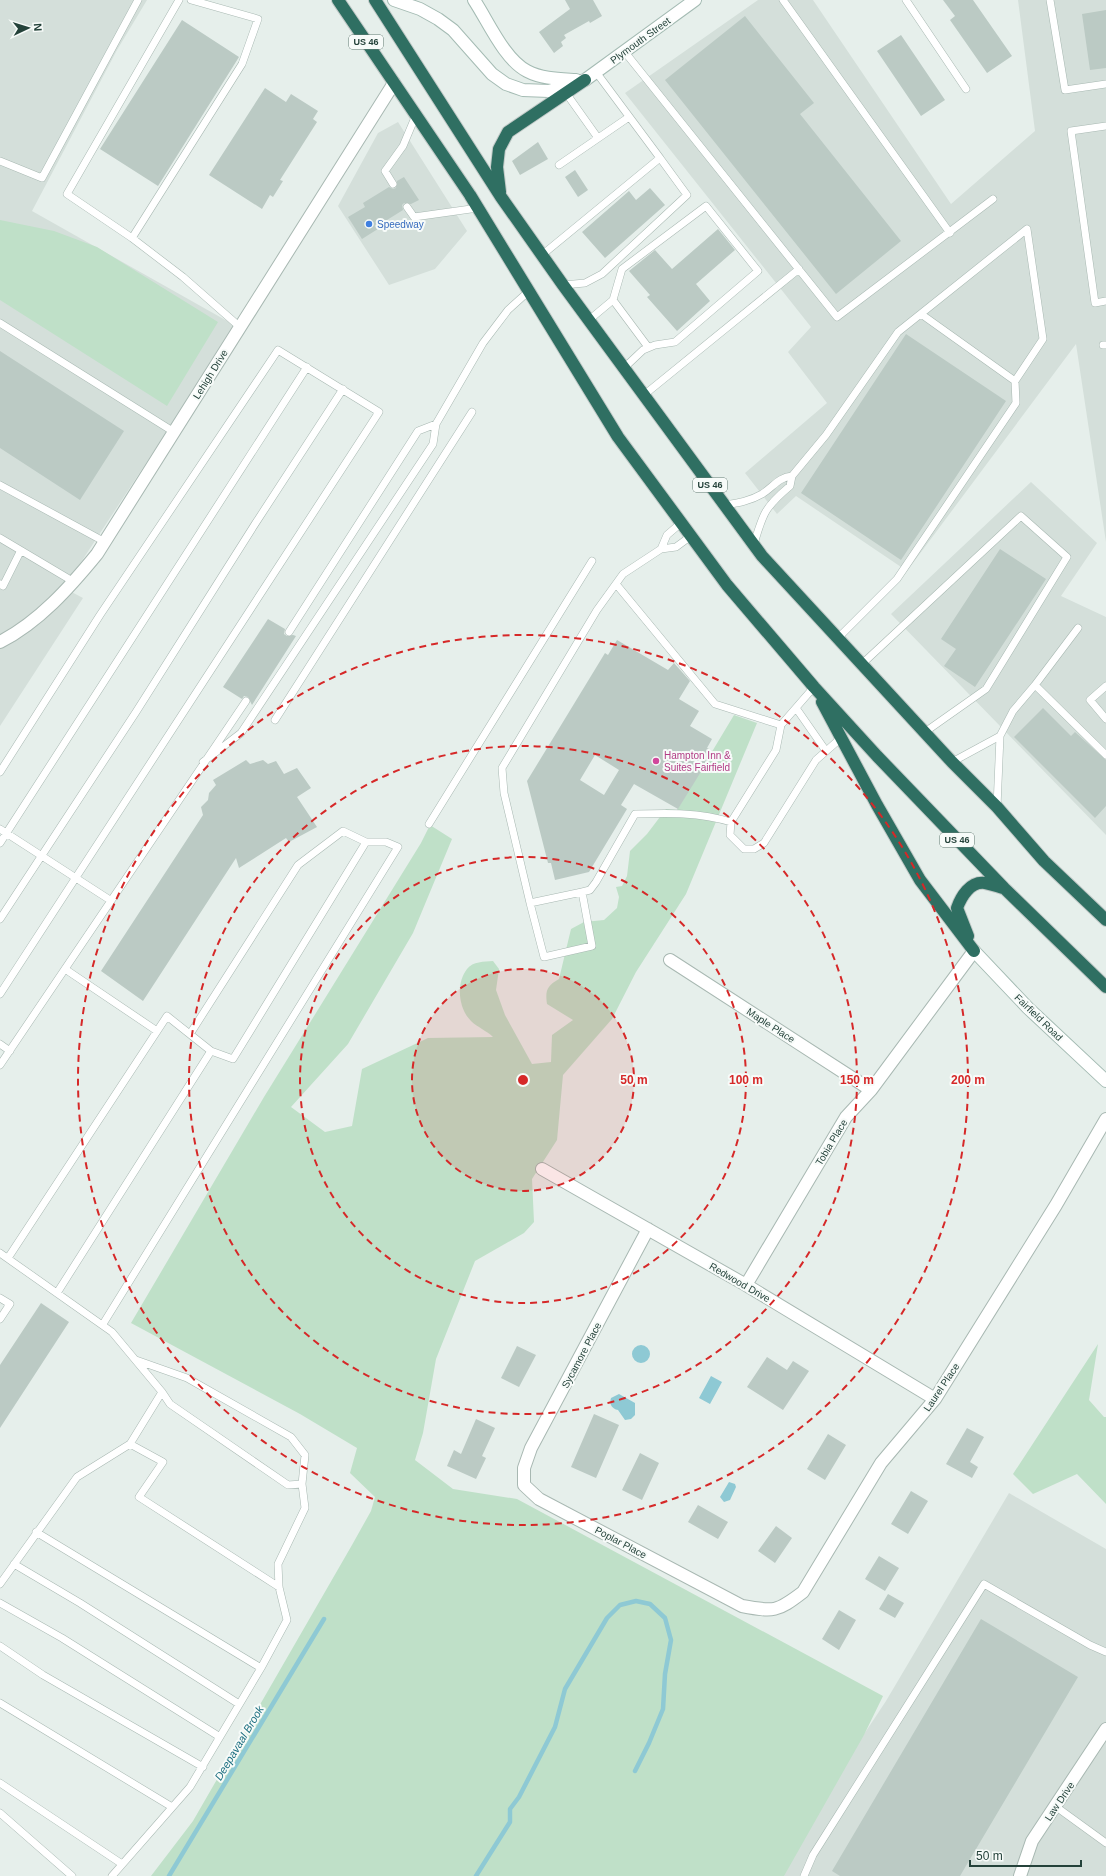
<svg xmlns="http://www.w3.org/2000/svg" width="1106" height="1876" font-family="Arial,sans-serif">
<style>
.built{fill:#d4dfda}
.green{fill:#bfe0c8}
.water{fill:#8ec9d4}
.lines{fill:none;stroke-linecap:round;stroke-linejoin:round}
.stream{stroke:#8ec9d4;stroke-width:4.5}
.building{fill:#bbcac4;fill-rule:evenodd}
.lane-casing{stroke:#a8b8b2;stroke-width:8}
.street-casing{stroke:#a8b8b2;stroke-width:14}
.secondary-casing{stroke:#a4bbb3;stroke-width:14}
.highway-casing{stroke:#c2cac8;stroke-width:14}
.lane{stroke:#fff;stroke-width:7}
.street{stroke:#fff;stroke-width:12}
.secondary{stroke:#fff;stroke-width:12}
.highway{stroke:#2f6f62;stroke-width:12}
.ring{fill:none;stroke:#d62828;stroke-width:2;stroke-dasharray:7 5}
.shop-dot{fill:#3f7fe0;stroke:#f7fbf9;stroke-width:1.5}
.hotel-dot{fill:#d1479c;stroke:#f7fbf9;stroke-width:1.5}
.labels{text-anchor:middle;stroke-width:4;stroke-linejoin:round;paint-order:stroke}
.shield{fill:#f7fbf9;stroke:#637a73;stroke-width:1}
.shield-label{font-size:9px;font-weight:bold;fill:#24423a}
.street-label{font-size:10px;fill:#24423a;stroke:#f7fbf9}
.shop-label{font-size:10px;fill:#366cbe;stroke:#f7fbf9;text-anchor:start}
.hotel-label{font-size:10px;fill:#b23c85;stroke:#f7fbf9;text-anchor:start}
.water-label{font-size:11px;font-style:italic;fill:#1c6f80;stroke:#f7fbf9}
.centre{fill:#d62828;stroke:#f7fbf9;stroke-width:2}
.ring-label{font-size:12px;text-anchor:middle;font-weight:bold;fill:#d62828;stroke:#f7fbf9;stroke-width:4;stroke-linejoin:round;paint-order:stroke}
</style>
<rect width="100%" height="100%" fill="#e6efeb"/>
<path class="built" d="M0 0H147L117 50 32 211 236 326 64 588 83 598 0 726Z
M758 0H813L951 204 1035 131 1018 0H1106V542L1076 344 907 571 796 496 777 514 745 473 827 403 788 352 811 327 625 93Z
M398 122 467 231 435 269 389 285 338 206 378 133Z
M1031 482 1097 543 1061 596 1106 617V835L891 614Z
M1009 1493 1106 1549V1876H770L886 1701Z"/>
<path class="green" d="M0 220 54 231 97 247 218 322 167 406 0 300Z
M734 715 757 723 686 894 636 972 612 1019 563 1075 557 1140 532 1179 534 1222 524 1233 475 1261 436 1359 423 1433 415 1460 453 1489 517 1499 883 1696 864 1735 784 1876H151L193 1821 352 1545 371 1511 375 1497 350 1473 357 1448 300 1414 131 1323 264 1097 421 843 430 825 452 839 413 933 348 1044 291 1107 325 1132 352 1126 362 1069 428 1038 493 1037C487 1031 477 1027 471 1021 458 1008 456 983 467 969 473 961 484 962 493 961L499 969 496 990 505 1015 532 1064 551 1062 552 1035 573 1020 547 1004C545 990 547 986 559 979L571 929 584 922 604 920 617 908 619 897 616 887 622 886 627 876 630 851 647 834 666 809 677 810Z
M1098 1344 1089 1400 1104 1417H1106V1504L1077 1474 1033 1494 1013 1474Z"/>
<path class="water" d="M632 1354a9 9 0 1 1 18 0a9 9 0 1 1-18 0Z
M711 1376 722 1382 710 1404 699 1398Z
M619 1394 635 1403V1415L631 1419 625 1420 618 1410C612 1409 609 1404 611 1398Z
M729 1482 735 1484 736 1487 730 1500 724 1502 720 1497Z"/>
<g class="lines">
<path class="stream" d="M169 1876 324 1619
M476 1876 510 1822V1809L519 1797 555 1727 565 1689 607 1618 620 1605 636 1601 650 1604 665 1618 671 1640 665 1674 663 1709 649 1743 635 1771"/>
</g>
<path class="building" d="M565 0H593L602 16 590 23 589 21 564 35 566 38 561 42 563 46 554 53 539 32 570 9Z
M943 0H973L1012 56 987 73 950 20 955 16Z
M1106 10V68L1090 70 1082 14Z
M745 16 814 103 800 114 901 241 836 294 665 80Z
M182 20 239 57 158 186 100 149Z
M901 35 945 100 921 116 877 51Z
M265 88 286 102 291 94 318 111 313 119 317 122 280 180 283 181 273 197 270 195 262 209 209 175Z
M538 142 548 159 520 175 512 161Z
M575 170 588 190 578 197 565 177Z
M404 177 419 200 411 204 404 203 402 205 403 210 379 225 381 227 362 239 348 217 365 207 363 203 389 187 393 189 396 188 397 181Z
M650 188 665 205 605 258 582 232 629 191 636 200Z
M718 229 735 250 696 284 710 301 677 331 647 297 650 295 629 271 655 250 672 269Z
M906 334 1006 401 901 560 801 493Z
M0 351 124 431 80 500 0 448Z
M1000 549 1046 579 975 687 944 666 956 649 941 639Z
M268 619 285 629 284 634 287 636 293 635 296 636 252 705 248 697 244 696 242 699 223 687Z
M617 640 668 670 674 663 690 681 679 699 699 711 690 726 712 739 707 748 711 750 702 770 678 809 634 784 621 805 627 809 589 872 555 880 551 863H548L527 781 605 653 608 655ZM595 755 619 770 604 795 580 780Z
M1043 708 1071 736 1075 732 1106 760V806L1095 818 1014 737Z
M246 760 250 764 263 760 268 764 276 761 284 774 297 768 311 788 297 797 317 827 289 842 286 838 239 868 236 858 143 1001 101 971 203 815 201 807 208 800 209 793 216 785 213 780Z
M41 1303 69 1322 0 1428V1365Z
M517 1346 536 1355 519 1387 501 1378Z
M767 1357 787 1370 793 1361 809 1371 783 1410 747 1387Z
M594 1414 619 1425 596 1478 571 1467Z
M476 1419 495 1428 482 1456 486 1458 476 1479 447 1466 454 1450 461 1454Z
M967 1428 984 1437 970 1462 978 1467 972 1478 946 1464Z
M828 1434 846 1445 825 1480 807 1469Z
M640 1453 659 1463 642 1500 622 1490Z
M911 1491 928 1501 908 1534 891 1524Z
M698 1505 728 1522 718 1539 688 1522Z
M776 1526 792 1538 775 1563 758 1551Z
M879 1556 899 1568 885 1591 865 1579Z
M888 1594 904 1603 895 1618 879 1609Z
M839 1610 856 1620 839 1650 822 1639Z
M981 1619 1078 1677 960 1876H840L832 1871Z"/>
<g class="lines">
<defs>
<path id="lane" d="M179 0 67 194 132 238 183 277 240 327
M783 0 950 233
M906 0 966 89
M1050 0 1065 90 1106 84
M624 51 837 317 993 199
M596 72 660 158
M566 93 598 138
M1106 126 1071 131 1095 303 1106 301
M0 161 42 178 138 0
M559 165 629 117
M393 184 385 171 403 146 416 115
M407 207 414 217 478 208
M132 238 242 64 258 19 191 0
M542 255 660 158 687 195 602 274 585 283 563 285
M613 300 648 347
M921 314 1015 381
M589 320 613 300 622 269 706 206 758 271 675 342 655 345 643 350 624 368
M0 323 174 432
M1103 345H1106
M644 395 799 269
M792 476 826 435 898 332 1027 229 1043 339 1015 381 1016 403 897 579 838 638
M0 485 105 542
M725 505C738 503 750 501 762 494 773 487 779 477 792 476L790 486C765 507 763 513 754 544
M681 523 667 535 661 549 676 547 691 536
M0 538 74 582
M0 584 3 586 20 552
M616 584 715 704 781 725 814 687
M289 632 418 431 436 424
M862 664 1021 516 1067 557 986 689 925 732
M1035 685 1078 628
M1106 686 1090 700 1106 719
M796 708 826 751
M275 720 472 412
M781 725 776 750 731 822 730 835 744 849H754L764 843 816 760 841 738
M203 762 241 733 433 444 436 424 483 343 508 310 529 291
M952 762 1000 736
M0 772 100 615 278 350 379 412 0 994
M997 807 1000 736 1013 711 1035 685 1106 755
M429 824 592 561
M0 829 110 900
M0 843 307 367
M582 892 590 890 596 882 635 814C668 813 699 812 731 822
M530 903 544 957 592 946 582 892 530 903 504 793 502 768 597 610 623 574 661 549
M0 919 136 712 255 524 343 389
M65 969 157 1031
M0 1044 10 1051
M0 1065 246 701
M0 1253 112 1332 162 1392 130 1444 77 1477 0 1584
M8 1258 167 1016 211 1051 233 1059 366 842 343 831 298 865 190 1034
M57 1293 211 1051
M0 1298 10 1304 0 1319
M103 1324 398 847 386 842H366
M136 1360 187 1378 291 1437 305 1455 302 1484 288 1485 170 1404 162 1392
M130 1444 163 1462 139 1497 279 1587
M36 1532 261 1668
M14 1564 80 1603 239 1704
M0 1603 62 1638 220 1737
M0 1646 43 1675 203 1767
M0 1703 172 1807
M0 1783 122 1864
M1055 1806 1106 1843
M0 1813 72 1876
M112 1876 190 1787 261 1668 287 1620 279 1587 278 1564 305 1508 302 1484
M804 1876 813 1855 984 1584 1090 1645 1106 1652"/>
<path id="street" d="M0 642C39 622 70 587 97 554L394 83
M670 960 871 1090
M542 1169 746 1285 935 1399
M648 1229 531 1448 524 1468V1485L539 1499 742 1606C774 1612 777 1612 803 1592L881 1463 935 1399 1056 1205 1106 1119
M746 1285 846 1117 871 1090 974 951
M1020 1876 1032 1841 1106 1729"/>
<path id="secondary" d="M394 0 420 9 438 19 453 30 492 74 506 84 523 90 549 91 585 80 695 0
M474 0C488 21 504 59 527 71 542 79 560 79 576 80
M974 951 1028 1008 1106 1081"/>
<path id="highway" d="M338 0 470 195 618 437 727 585 814 687 877 756 1004 888 1106 987
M375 0 501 197 563 285 762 556 952 762 997 807 1044 861 1106 920
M500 192 497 167 499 149 508 132 585 80
M822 702 877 805 920 880 974 951
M968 936 957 908C961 897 970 881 985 883 991 884 997 886 1003 888"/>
</defs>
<use href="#lane" class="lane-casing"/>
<use href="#street" class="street-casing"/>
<use href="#secondary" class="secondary-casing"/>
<use href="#highway" class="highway-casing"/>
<use href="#lane" class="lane"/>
<use href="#street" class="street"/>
<use href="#secondary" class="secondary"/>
<use href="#highway" class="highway"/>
</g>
<circle cx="523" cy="1080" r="111" fill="#d62828" fill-opacity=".12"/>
<g class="ring">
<circle cx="523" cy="1080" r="111"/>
<circle cx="523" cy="1080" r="223"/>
<circle cx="523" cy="1080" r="334"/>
<circle cx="523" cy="1080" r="445"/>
</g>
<circle class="shop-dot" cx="369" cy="224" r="4"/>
<circle class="hotel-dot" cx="656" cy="761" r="4"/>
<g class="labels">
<g class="shield">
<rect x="349" y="35" width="34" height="14" rx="3"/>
<rect x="693" y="478" width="34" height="14" rx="3"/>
<rect x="940" y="833" width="34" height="14" rx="3"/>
</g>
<g class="shield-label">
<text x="366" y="45">US 46</text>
<text x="710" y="488">US 46</text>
<text x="957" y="843">US 46</text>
</g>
<g class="street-label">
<text transform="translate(640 40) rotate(-36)" y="4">Plymouth Street</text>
<text transform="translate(210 374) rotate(-58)" y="4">Lehigh Drive</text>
<text transform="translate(1039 1017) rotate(44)" y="4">Fairfield Road</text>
<text transform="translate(771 1025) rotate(33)" y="4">Maple Place</text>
<text transform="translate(831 1142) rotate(-59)" y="4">Tobia Place</text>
<text transform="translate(740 1282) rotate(30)" y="4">Redwood Drive</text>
<text transform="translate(581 1355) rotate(-62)" y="4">Sycamore Place</text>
<text transform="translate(941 1387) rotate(-56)" y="4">Laurel Place</text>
<text transform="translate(621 1542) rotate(28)" y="4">Poplar Place</text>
<text transform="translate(1059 1801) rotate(-56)" y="4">Law Drive</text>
</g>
<g class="shop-label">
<text x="377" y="228">Speedway</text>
</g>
<g class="hotel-label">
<text x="664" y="759">Hampton Inn &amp;<tspan x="664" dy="12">Suites Fairfield</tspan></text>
</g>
<g class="water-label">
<text transform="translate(239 1743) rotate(-59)" y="4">Deepavaal Brook</text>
</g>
</g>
<circle cx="523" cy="1080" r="6" class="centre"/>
<g class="ring-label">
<text x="634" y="1084">50 m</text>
<text x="746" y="1084">100 m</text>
<text x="857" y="1084">150 m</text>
<text x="968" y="1084">200 m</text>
</g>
<g transform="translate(28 28) rotate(86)" stroke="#f7fbf9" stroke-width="3" paint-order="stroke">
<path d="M0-3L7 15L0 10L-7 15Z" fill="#24423a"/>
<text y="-6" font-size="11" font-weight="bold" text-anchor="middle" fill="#24423a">N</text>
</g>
<path d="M970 1860v6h111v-6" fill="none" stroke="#24423a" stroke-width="2"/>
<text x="976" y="1860" font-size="12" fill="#24423a" stroke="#f7fbf9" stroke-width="3" paint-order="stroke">50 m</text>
</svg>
